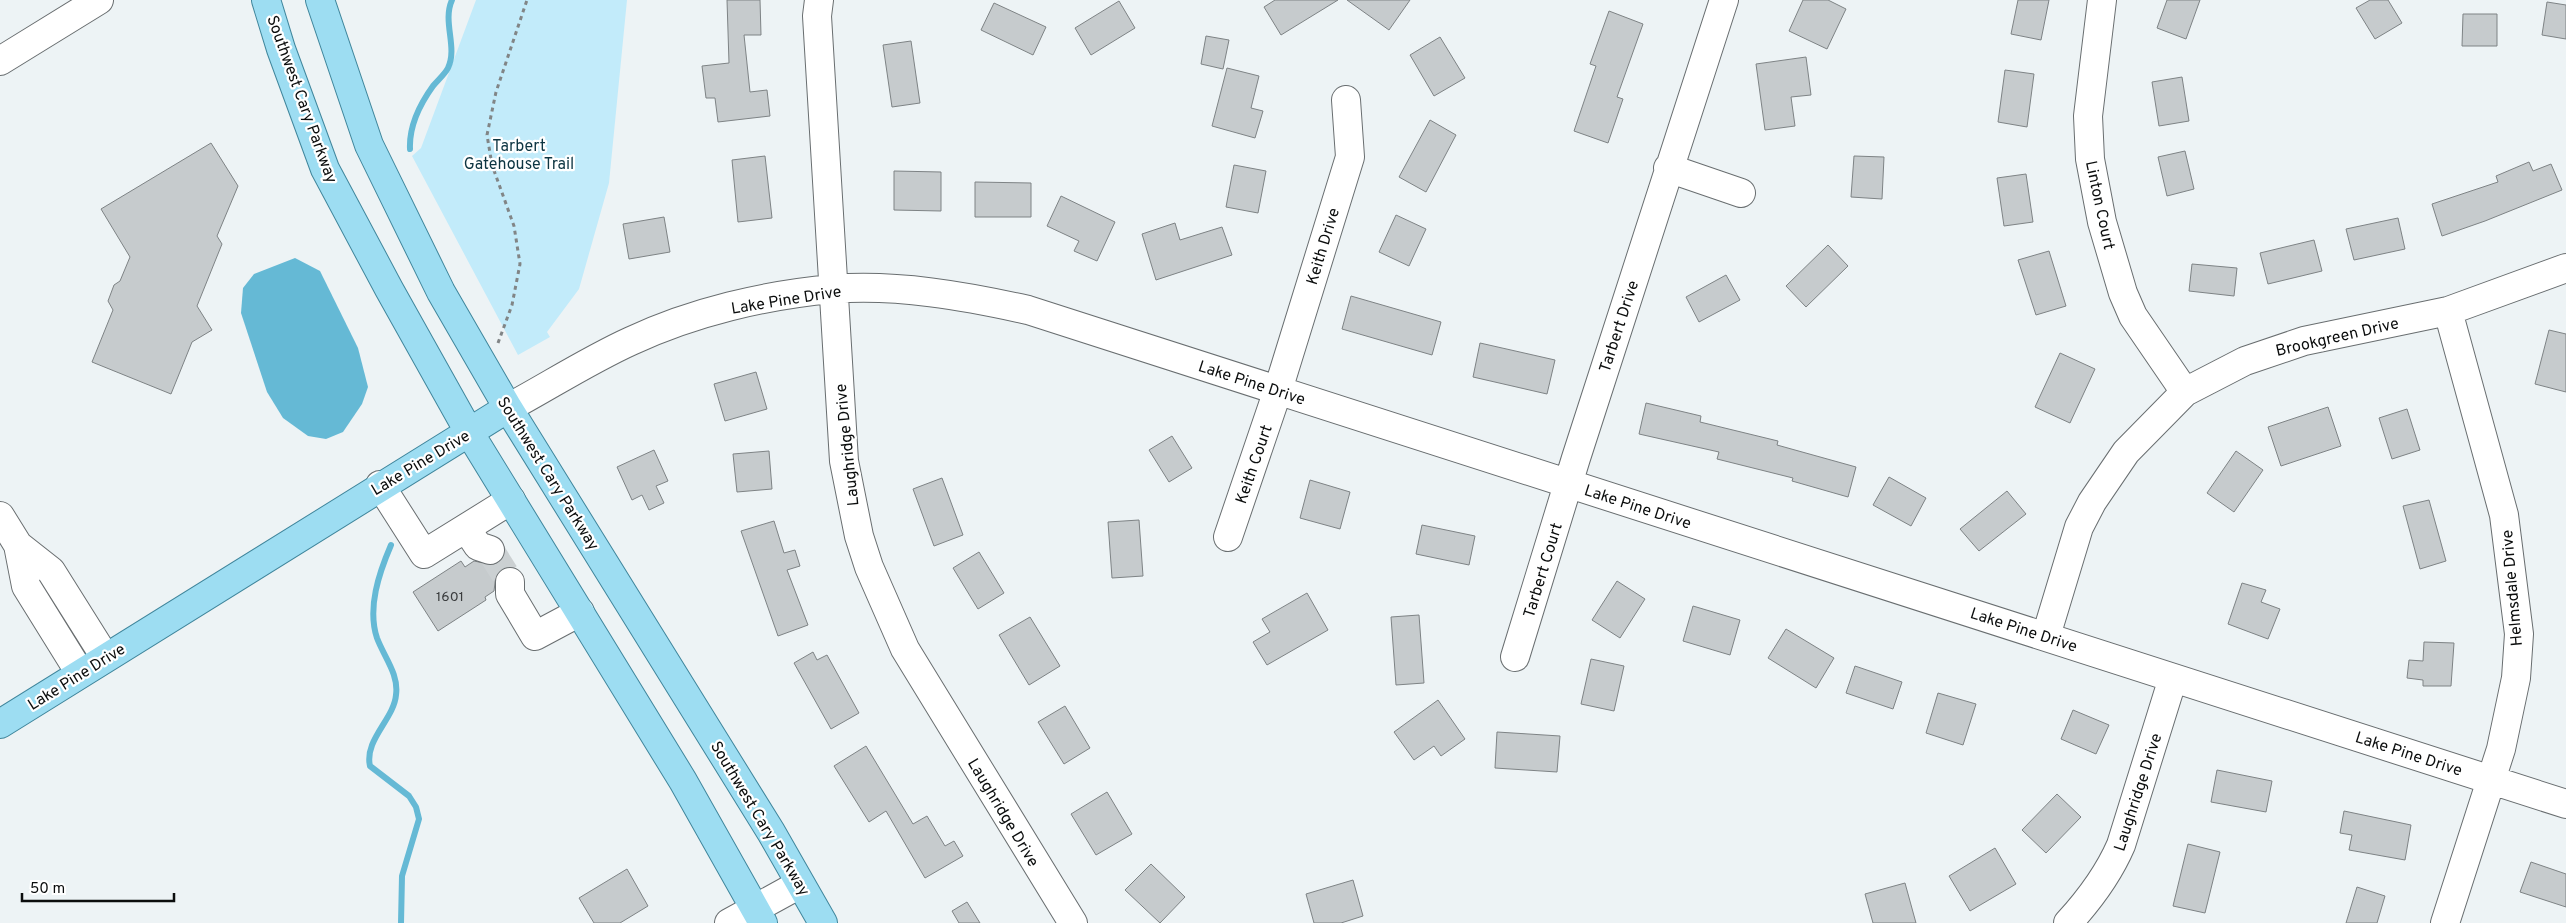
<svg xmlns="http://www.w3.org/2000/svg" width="2566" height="923" font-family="Overpass,sans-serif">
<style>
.green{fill:#c2ebfa}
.water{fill:#65b9d5}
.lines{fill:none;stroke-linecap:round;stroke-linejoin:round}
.stream{stroke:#65b9d5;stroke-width:6}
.building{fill:#c6cbcd;stroke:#7e8385}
.minor-tunnel{stroke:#cbd0d2;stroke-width:28;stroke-dasharray:28 14;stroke-linecap:butt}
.minor-casing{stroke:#696e70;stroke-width:30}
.major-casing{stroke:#40869c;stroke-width:30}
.path{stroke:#818586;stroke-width:3;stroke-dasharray:4 4;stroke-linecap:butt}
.minor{stroke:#fff;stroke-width:28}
.major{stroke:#9dddf2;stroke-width:28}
.labels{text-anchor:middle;stroke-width:4.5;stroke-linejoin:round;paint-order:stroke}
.number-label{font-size:14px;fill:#3a3c3d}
.street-label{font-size:16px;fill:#0b0d0d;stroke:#fff}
.park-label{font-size:16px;fill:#0d3542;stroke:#fff}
</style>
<rect width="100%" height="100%" fill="#edf3f5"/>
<path class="green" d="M476 0H627L609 183 579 289 547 332 550 337 518 355 412 156 421 148Z"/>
<path class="water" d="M295 258 320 271 358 348 368 387 362 404 343 432 326 439 308 436 283 418 267 392 241 313 243 288 254 274Z"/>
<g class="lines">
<path class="stream" d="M410 149C409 127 420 104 433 86 438 80 445 74 448 68 458 47 442 22 452 0
M391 545C379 573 367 608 377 638 384 657 399 674 396 695 394 719 364 740 370 766L409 796 416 807 419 819 402 876 401 923"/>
</g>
<path class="building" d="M727 0H760L761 35H744L750 92 767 90 770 116 718 122 715 98H706L702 66 729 63Z
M1275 0H1338L1281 35 1264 7Z
M1347 0H1410L1389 30Z
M1803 0H1828L1846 9 1827 49 1789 31Z
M2018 0H2049L2041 40 2011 34Z
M2167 0H2200L2186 39 2157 28Z
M2370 0H2388L2402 23 2375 39 2356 8Z
M1119 1 1135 28 1091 55 1075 28Z
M2547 2 2566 5V39L2542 35Z
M994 3 1046 27 1033 55 981 30Z
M1609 11 1643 24 1617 97 1623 99 1608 143 1574 131 1596 66 1590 64Z
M2463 14H2497V46H2462Z
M1206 36 1229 40 1223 69 1201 64Z
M1440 37 1465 78 1434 96 1410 55Z
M911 41 920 103 892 107 883 45Z
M1806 57 1811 95 1791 97 1795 126 1765 130 1756 64Z
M1227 68 1259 76 1251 108 1263 111 1255 138 1212 126Z
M2005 70 2034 74 2027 127 1998 122Z
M2182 77 2189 121 2159 126 2152 82Z
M1430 120 1456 135 1426 192 1399 177Z
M211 143 238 186 217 236 222 244 197 306 212 330 192 342 171 394 92 362 113 310 108 301 114 285 120 281 130 257 101 209Z
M2185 151 2194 189 2167 196 2158 157Z
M765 156 772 218 738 222 732 160Z
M1854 156 1884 157 1882 199 1851 197Z
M2529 162 2533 171 2551 164 2562 190 2485 221 2442 236 2432 204 2498 182 2496 176Z
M1234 165 1266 171 1258 213 1226 207Z
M894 171 941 172V211L894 210Z
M2026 174 2033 222 2004 226 1997 178Z
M975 182 1031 183V217H975Z
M1061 196 1115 222 1097 261 1074 251 1079 241 1047 226Z
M1396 215 1426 229 1409 266 1379 252Z
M664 217 670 252 629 259 623 224Z
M2398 218 2405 249 2354 260 2346 229Z
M1175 223 1180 240 1222 227 1232 255 1156 280 1142 234Z
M2314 240 2322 271 2268 284 2260 253Z
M1828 245 1848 266 1806 307 1786 286Z
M2049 251 2066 306 2036 315 2018 260Z
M2192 264 2237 268 2234 296 2189 291Z
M1726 275 1740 300 1699 322 1686 297Z
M1351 296 1441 322 1432 355 1342 329Z
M2549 330 2566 334V392L2535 384Z
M1480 343 1555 360 1547 394 1473 377Z
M2060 353 2095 369 2070 423 2035 407Z
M756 372 767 409 725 421 714 384Z
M1646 403 1701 416 1700 422 1778 441 1777 445 1856 467 1848 497 1792 481 1793 478 1717 459 1719 452 1639 434Z
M2328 407 2341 446 2281 466 2268 427Z
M2407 409 2420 450 2392 459 2379 418Z
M1172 436 1192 468 1169 482 1149 450Z
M654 450 668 481 656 486 664 503 649 510 642 495 632 500 617 467Z
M769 451 772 489 737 492 733 454Z
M2236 451 2263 470 2234 512 2207 493Z
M1889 477 1926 498 1911 526 1873 505Z
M942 478 963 535 934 546 913 489Z
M1310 480 1350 492 1340 529 1300 518Z
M2007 491 2026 514 1979 551 1960 529Z
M2429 500 2446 561 2420 569 2403 506Z
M1139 520 1143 576 1112 578 1108 522Z
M774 521 784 553 795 550 800 566 787 570 808 625 778 636 741 531Z
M1422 525 1475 536 1469 565 1416 554Z
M979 552 1004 593 978 609 953 568Z
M502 560 506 567 496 575 494 591 485 597 486 600 438 631 413 592 461 561 465 567 474 561 493 565Z
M1617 581 1645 599 1620 638 1592 620Z
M2242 583 2266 590 2261 602 2280 609 2268 639 2228 624Z
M1307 593 1328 630 1267 665 1253 642 1270 632 1262 619Z
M1693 606 1740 620 1730 655 1683 641Z
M1419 615 1424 683 1396 685 1391 617Z
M1030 617 1060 666 1029 685 999 635Z
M1786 629 1834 658 1816 688 1768 658Z
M2424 642 2454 643 2451 686H2423V680L2407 678 2409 660 2423 661Z
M813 652 817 660 827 655 859 713 831 729 794 663Z
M1591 659 1624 666 1614 711 1581 704Z
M1855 666 1902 682 1893 709 1846 693Z
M1938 693 1976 704 1963 745 1926 733Z
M1438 700 1465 739 1441 756 1434 746 1414 760 1394 732Z
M1065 706 1090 748 1064 764 1038 722Z
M2073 710 2109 725 2096 754 2061 739Z
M1497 732 1560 736 1557 772 1495 768Z
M866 746 913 824 927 816 945 846 954 841 963 856 925 878 886 811 869 822 834 766Z
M2217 770 2272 781 2266 812 2211 802Z
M1107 792 1132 834 1096 855 1071 814Z
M2057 794 2081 817 2046 853 2022 830Z
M2344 811 2411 825 2405 860 2349 850 2352 835 2340 833Z
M2188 844 2220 852 2205 913 2173 906Z
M1995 848 2016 884 1970 911 1949 876Z
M2531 862 2566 874V907L2520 892Z
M1151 864 1185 897 1160 923 1125 890Z
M627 869 648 906 620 923H594L579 898Z
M1353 880 1363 916 1341 923H1314L1306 894Z
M1905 883 1916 923H1873L1865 894Z
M2357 887 2385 896 2377 923H2346Z
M967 902 980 923H959L952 911Z"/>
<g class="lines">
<path class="minor-tunnel" d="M490 550 510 582"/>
<defs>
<path id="minor" d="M819 0 817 16 844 461 859 536 869 567 905 649 1073 923
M2102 0 2088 116 2090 159 2102 222 2123 293 2133 316 2185 392
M0 61 99 0
M1668 168 1741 193
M508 408C549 386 589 360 631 341 693 312 765 295 833 289 897 284 965 296 1028 310L2566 804
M380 485 424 554 511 500
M0 516 18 545 26 586 80 673
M466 528 478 546 490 550
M1228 537 1278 390 1350 157 1346 100
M18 545 51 571 105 657
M510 582V594L535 636 580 612
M2046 636 2079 527 2092 502 2126 452 2185 392 2245 361 2304 341 2448 311 2566 268
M1515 657 1576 458 1724 0
M729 923 800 884
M2068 923C2090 899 2108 875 2121 845L2173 678
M2445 923 2501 749 2516 678 2519 634 2504 515 2448 311"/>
<path id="major" d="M266 0 281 49 325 169 389 289 469 432 683 781 763 923
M320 0 369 145 441 292 508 408 771 832 823 923
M0 724 508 408"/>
</defs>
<use href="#minor" class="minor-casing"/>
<use href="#major" class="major-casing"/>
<path class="path" d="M498 343 512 305 520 264 514 226 492 165 487 135 496 92 527 0"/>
<use href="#minor" class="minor"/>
<use href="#major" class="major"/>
</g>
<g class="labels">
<g class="number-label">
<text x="450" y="601">1601</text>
</g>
<g class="street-label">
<text transform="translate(303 99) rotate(70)" y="6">Southwest Cary Parkway</text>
<text transform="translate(2101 205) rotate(78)" y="6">Linton Court</text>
<text transform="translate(1322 246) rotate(-73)" y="6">Keith Drive</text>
<text transform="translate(786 299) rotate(-9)" y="6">Lake Pine Drive</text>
<text transform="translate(1618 326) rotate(-72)" y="6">Tarbert Drive</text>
<text transform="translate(2337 336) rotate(-13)" y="6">Brookgreen Drive</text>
<text transform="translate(1252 382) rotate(18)" y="6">Lake Pine Drive</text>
<text transform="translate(846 445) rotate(-96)" y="6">Laughridge Drive</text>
<text transform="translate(420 462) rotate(-31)" y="6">Lake Pine Drive</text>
<text transform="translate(1253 464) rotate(-71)" y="6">Keith Court</text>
<text transform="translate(549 473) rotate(58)" y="6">Southwest Cary Parkway</text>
<text transform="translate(1638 506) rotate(18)" y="6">Lake Pine Drive</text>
<text transform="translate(1542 570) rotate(-73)" y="6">Tarbert Court</text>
<text transform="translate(2511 588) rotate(-95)" y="6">Helmsdale Drive</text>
<text transform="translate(2024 629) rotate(18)" y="6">Lake Pine Drive</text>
<text transform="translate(76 676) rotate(-32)" y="6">Lake Pine Drive</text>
<text transform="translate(2409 753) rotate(18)" y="6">Lake Pine Drive</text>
<text transform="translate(2137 792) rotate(-72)" y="6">Laughridge Drive</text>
<text transform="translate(1004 812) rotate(59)" y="6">Laughridge Drive</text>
<text transform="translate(761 818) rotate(59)" y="6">Southwest Cary Parkway</text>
</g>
<g class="park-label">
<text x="519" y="151">Tarbert<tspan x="519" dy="18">Gatehouse Trail</tspan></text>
</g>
</g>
<path d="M22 893v8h152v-8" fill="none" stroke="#0b0d0d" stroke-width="2.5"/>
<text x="30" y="893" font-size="15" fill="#0b0d0d" stroke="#ffffff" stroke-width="4" paint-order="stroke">50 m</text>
</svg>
